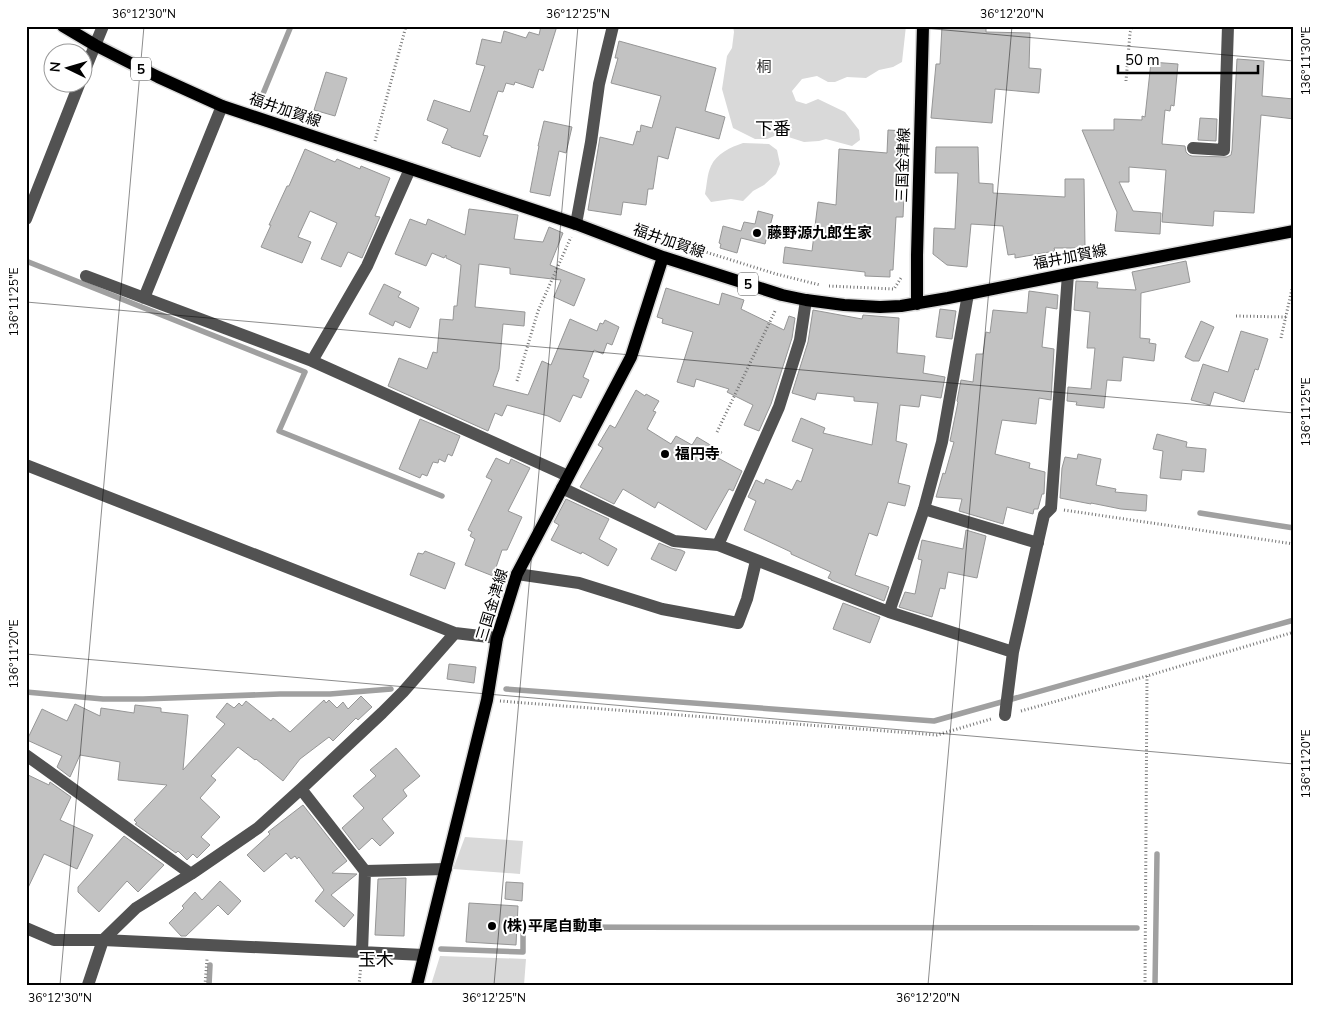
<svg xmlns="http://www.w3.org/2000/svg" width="1320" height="1011" font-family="'Nunito Sans','Noto Sans JP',sans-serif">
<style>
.green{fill:#d9d9d9}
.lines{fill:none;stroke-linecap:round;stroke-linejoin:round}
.stream{stroke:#a0a0a0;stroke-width:5.5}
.building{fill:#c2c2c2;stroke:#969696}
.major-casing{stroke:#dbdbdb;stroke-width:15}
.path{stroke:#747474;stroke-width:3;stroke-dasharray:1 2.5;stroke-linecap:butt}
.minor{stroke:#525252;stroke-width:12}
.major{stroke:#000;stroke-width:12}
.ticks{fill:none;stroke:#000;stroke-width:1;stroke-opacity:0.45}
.poi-dot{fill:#000;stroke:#fff;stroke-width:2}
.labels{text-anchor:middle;stroke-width:4;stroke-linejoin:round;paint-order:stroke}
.shield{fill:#fff;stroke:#4c4c4c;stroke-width:1}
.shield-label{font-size:14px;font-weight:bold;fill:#000}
.park-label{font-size:15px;fill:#303030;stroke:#fff}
.street-label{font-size:15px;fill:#000;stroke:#fff}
.poi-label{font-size:15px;font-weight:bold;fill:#000;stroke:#fff;text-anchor:start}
.quarter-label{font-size:18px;fill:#000;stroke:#fff}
.neatline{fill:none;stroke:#000;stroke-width:2}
.ticks-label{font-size:12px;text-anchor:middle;fill:#000}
</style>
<rect width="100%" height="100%" fill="#fff"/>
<path class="green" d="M733 26H906L902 62 893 67 879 70 866 78 847 77 835 82H828L817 76 802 79 792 91 796 101 806 104 818 99 845 112 859 130 860 140 852 146 826 139 819 141 804 142 779 134 767 139H755L733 128 722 89 727 56 732 48 734 32Z
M743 143 769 144 777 150 780 164 776 174 764 185 753 191 743 201 731 199 711 202 705 194C707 185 707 174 711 166 716 154 731 147 743 143Z
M465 837 523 841 520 874 453 869Z
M440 956 526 959 524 985H431Z"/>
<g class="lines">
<path class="stream" d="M260 101 291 26
M26 261 305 372 279 431 442 496
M1200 513 1294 528
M506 689 934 721 1294 620
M26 692 103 699H143L280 694H330L391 689
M441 949 523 952V927L1137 928
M209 985 210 965
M1155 985 1157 854"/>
</g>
<path class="building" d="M541 26H557L543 71 539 69 533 88 515 82 514 85 506 83 503 92 498 91 483 135 488 136 480 157 451 147V146L442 143 448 129 427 120 434 100 470 112 485 66 476 64 482 39 501 43 504 31 526 38 529 32 539 35Z
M942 26H986V32L1030 33 1029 68 1041 69 1039 93 995 89 992 123 931 118 936 64H940Z
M619 41 716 68 705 111 725 117 719 139 676 127 668 159 658 156 653 189H648L646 205 623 202 621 215 588 210 600 137 633 145 637 131 640 132 641 125 652 128 661 96 611 83 618 58H615Z
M1237 59 1264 61 1262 96 1294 99V119L1261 115 1254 213 1214 211 1213 226 1162 222 1166 170 1129 167V182H1119L1133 211 1161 213 1160 234 1115 231 1117 212 1082 130H1114V119L1142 120V116L1145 117 1151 62 1178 64 1174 106 1171 105 1170 111 1165 110 1162 144 1185 146 1186 152 1189 155 1192 156 1227 157 1231 155 1232 150Z
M326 72 347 78 335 116 314 110Z
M1200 118 1217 119 1216 141 1198 140Z
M544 121 572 127 566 153 559 151 550 196 530 192 539 146H538Z
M888 130 905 131V148L902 147 898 194 904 195 903 217H896L893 270H890V277L865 276V272L783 263 785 247 812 251 818 202 836 205 839 149 887 153Z
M936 147H978L979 183 993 184V193L1065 197V179H1084L1085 248H1054L1055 251 1015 258V254L1008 255 1003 226 971 224 967 267 947 265 933 254 934 228 955 229 958 173H935Z
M305 149 335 162 337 159 360 169 361 166 390 178 375 216 380 217 362 258 348 252 341 267 321 259 337 223 310 211 298 237 311 242 302 263 261 247 271 225H269L287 186H289Z
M469 209 518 215 514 239 543 242 549 227 563 233 550 265 585 279 574 306 554 297 561 280 510 274V268L479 264 475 307 525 312 524 326 503 324 499 369 493 386 528 395 542 361 551 365 570 319 597 331 600 323 603 324 605 320 619 327 612 345 607 343 603 354 594 350 583 377 589 380 581 398 573 395 560 422 548 416 507 405 502 416 495 413 488 431 388 386 399 358 427 369 433 352 437 353 440 319 453 320 454 306H457L461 265 446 258V255L444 258 432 253 426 266 395 254 410 219 426 225 428 219 465 235Z
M758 211 773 215 765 244 741 238 737 253 720 248 721 244 719 243 723 226 741 231 744 222 755 224Z
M1186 261 1190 282 1141 293 1140 338 1150 339 1149 343 1156 344 1154 361 1123 357 1121 381 1107 380 1104 408 1076 405 1077 402 1067 401 1068 387 1091 389 1095 348H1087L1090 312 1074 310 1076 281 1098 282 1097 288 1136 290 1132 272Z
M384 284 401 292 398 297 419 308 410 328 395 321 393 326 369 314Z
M666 288 719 305 722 293 744 300 741 309 784 330 789 316 795 318 792 338 771 404 759 431 744 425 753 405 727 392 729 389 696 379 694 387 677 382 693 332 662 323 663 319 657 317Z
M1029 291 1058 295 1057 309 1046 307 1042 347 1054 349 1051 400 1039 398 1036 424 1002 420 995 454 1030 463 1029 468 1045 472 1044 494H1042L1038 509H1034L1033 514 1007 507 1003 524 959 511 962 499 936 497 943 473 945 474 954 442 950 441 958 402 957 401 961 380 973 382 976 354H983L986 332 990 333 993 310 1027 313Z
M940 309 956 311 952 339 936 337Z
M813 310 862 319 863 315 899 318 897 353 925 356 923 373 945 377 941 398 921 395 919 407 900 405 896 441 907 444 898 483 910 486 905 506 888 502 877 536 869 533 855 575 889 587 884 601 831 580V579L828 578 831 572 791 554V552L744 530 756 501 748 497 756 480 764 484 766 479 792 490 797 480 801 482 813 449 792 441 801 418 825 428 823 433 872 445 878 403 854 401V397L817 393 815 400 792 393 808 342Z
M1201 321 1214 327 1199 361H1193L1185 357Z
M1241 331 1268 339 1258 370 1255 369 1244 402 1214 392 1210 405 1191 400 1203 364 1228 372Z
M636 390 645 396 646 394 659 401 653 411 656 412 647 429 671 444 676 436 692 445 697 437 722 452 718 458 742 471 733 491 729 489 706 530 658 502 655 508 623 489 614 504 580 487 603 448 598 445 610 425 615 428Z
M420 419 460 436 452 456 448 454 445 462 439 459 438 463 433 462 427 476 422 474 420 478 399 469Z
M1157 434 1187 442 1186 447 1206 449 1204 472 1182 470 1181 480 1160 478 1163 451 1153 449Z
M1078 454 1101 459 1096 485 1116 489 1115 492 1147 495 1146 511 1121 509 1091 503V504L1060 498 1062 468 1065 457 1077 459Z
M496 458 509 464 511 459 530 468 508 511 522 517 507 550H502L493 576 465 565 475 539 470 536 472 532 468 530 492 480 486 477Z
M566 499 609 519 599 539 617 549 608 566 582 552 581 554 551 540 559 525 554 522Z
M966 530 986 536 977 578 948 572 945 589 940 588 932 617 899 607 905 592 915 594 922 560 918 559 922 540 963 549Z
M659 543 671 548 681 550 685 552 676 571 651 559Z
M425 551 455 563 445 589 410 575 418 553 423 554Z
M843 603 880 617 870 643 833 629Z
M449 664 476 667 474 683 447 679Z
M361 696 372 707 358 720 356 718 333 741 329 737 300 759 283 781 256 759 255 760 238 747 211 776 216 780 200 798 220 817 201 837 210 845 197 858 193 854 187 860 178 851 176 853 135 824 137 823 134 820 167 785 118 780 120 762 80 755 70 777 57 767 62 756 27 740 42 709 67 721 75 704 100 716 101 708 134 713 135 705 161 708V712L188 715 183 770 225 724 216 717 227 703 234 708 239 703 242 706 246 701 271 721 273 718 290 732 324 700 326 703 329 700 337 708 343 702 348 709Z
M396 748 420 776 403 790 407 796 382 819 394 833 380 846 372 838 359 850 342 828 364 808 353 796 376 776 370 770Z
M26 774 49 785 50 782 71 797 60 820 93 835 77 869 44 854 26 892Z
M303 805 347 861 332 873 357 874 331 895 354 915 344 927 315 901 324 890 299 857 297 859 295 856 291 859 286 853 264 872 247 855 270 834 268 832Z
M124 836 164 865 138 892 127 881 99 912 78 892V887Z
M406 878 404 936 375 935 378 879Z
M220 881 241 901 228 915 218 905 186 936H181L169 923 184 908 182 906 195 892 202 900Z
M506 882 523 883 522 901 505 899Z
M469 903 518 906 516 945 466 942Z"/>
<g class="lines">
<defs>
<path id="major" d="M63 26 95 45 158 77 222 106 576 224 663 257 782 295 806 300 844 305 880 307 901 306 948 298 1068 274 1294 231
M917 304V255L923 26
M417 985 487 700 497 638 517 574 631 357 663 257"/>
</defs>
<use href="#major" class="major-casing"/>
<path class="path" d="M1126 81 1130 33 1132 26
M375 141 406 26
M680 244 776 274 820 285
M829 286 894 289 901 278
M1236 316 1286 317
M1281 338 1294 280
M517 381 538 311 571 237
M717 432 776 309
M1064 510 1294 544
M500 701 937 735 991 719
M1021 711 1147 676 1294 632
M205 985 207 959
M359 985 361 965
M1145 985 1147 676"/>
<path class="minor" d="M82 77 103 26
M1193 148 1224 150 1228 26
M26 219 80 82
M576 224 591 142 599 84 613 26
M86 276 312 361 568 476
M144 298 222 106
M312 361 367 266 410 169
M26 465 455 633
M562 488 674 541 718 545 889 612 1013 652
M924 509 1038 543
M718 545 779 407 800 340 806 300
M517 574 579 583 662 609 738 623 747 599 756 561
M889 612 924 509 942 442 968 294
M1005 715 1013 652 1044 515 1051 508 1068 274
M26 755 191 874
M301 789 365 871 362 952
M365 871 446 869
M26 928 54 940H103L424 955
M88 985 103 940 136 908 191 874 258 828 301 789 382 713 403 692 455 633 497 638"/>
<use href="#major" class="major"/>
</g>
<path class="ticks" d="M900 26 1294 61M26 302 1294 413M26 654 1294 764M60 985 144 26M494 985 578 26M928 985 1012 26"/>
<g class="poi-dot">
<circle cx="757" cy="233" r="5"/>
<circle cx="665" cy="454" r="5"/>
<circle cx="492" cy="926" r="5"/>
</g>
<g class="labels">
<g class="shield">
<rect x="131" y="57.5" width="20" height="23" rx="4"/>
<rect x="738" y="272.5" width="20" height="23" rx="4"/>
</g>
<g class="shield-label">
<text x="141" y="74">5</text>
<text x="748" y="289">5</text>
</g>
<g class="park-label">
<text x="764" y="72">桐</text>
</g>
<g class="street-label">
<text transform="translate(285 110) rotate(19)" y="5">福井加賀線</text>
<text transform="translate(903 165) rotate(-88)" y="5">三国金津線</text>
<text transform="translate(669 241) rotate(19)" y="5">福井加賀線</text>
<text transform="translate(1070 257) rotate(-11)" y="5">福井加賀線</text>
<text transform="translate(492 605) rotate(-73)" y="5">三国金津線</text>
</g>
<g class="poi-label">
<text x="767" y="238">藤野源九郎生家</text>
<text x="675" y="459">福円寺</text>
<text x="502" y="931">(株)平尾自動車</text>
</g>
<g class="quarter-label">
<text x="773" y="135">下番</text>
<text x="376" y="966">玉木</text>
</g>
</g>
<rect width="1320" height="1011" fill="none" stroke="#ffffff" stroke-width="55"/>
<g transform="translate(68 68) rotate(275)"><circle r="24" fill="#ffffff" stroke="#999999"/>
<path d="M0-4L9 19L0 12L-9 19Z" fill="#000000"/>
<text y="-8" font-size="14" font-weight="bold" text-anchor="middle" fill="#000000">N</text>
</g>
<path d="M1118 65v8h140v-8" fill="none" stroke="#000000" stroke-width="2.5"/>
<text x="1125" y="65" font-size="15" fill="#000000" stroke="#ffffff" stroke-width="4" paint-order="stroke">50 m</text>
<rect x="28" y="28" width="1264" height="956" class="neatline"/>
<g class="ticks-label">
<text x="144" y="18">36°12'30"N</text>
<text x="578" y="18">36°12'25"N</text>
<text x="1012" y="18">36°12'20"N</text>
<text transform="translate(1306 61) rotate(-90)" y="4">136°11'30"E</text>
<text transform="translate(14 302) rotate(-90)" y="4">136°11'25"E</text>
<text transform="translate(1306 412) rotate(-90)" y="4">136°11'25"E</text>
<text transform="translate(14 654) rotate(-90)" y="4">136°11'20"E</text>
<text transform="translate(1306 764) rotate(-90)" y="4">136°11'20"E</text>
<text x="60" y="1002">36°12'30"N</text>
<text x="494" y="1002">36°12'25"N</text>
<text x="928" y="1002">36°12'20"N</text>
</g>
</svg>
